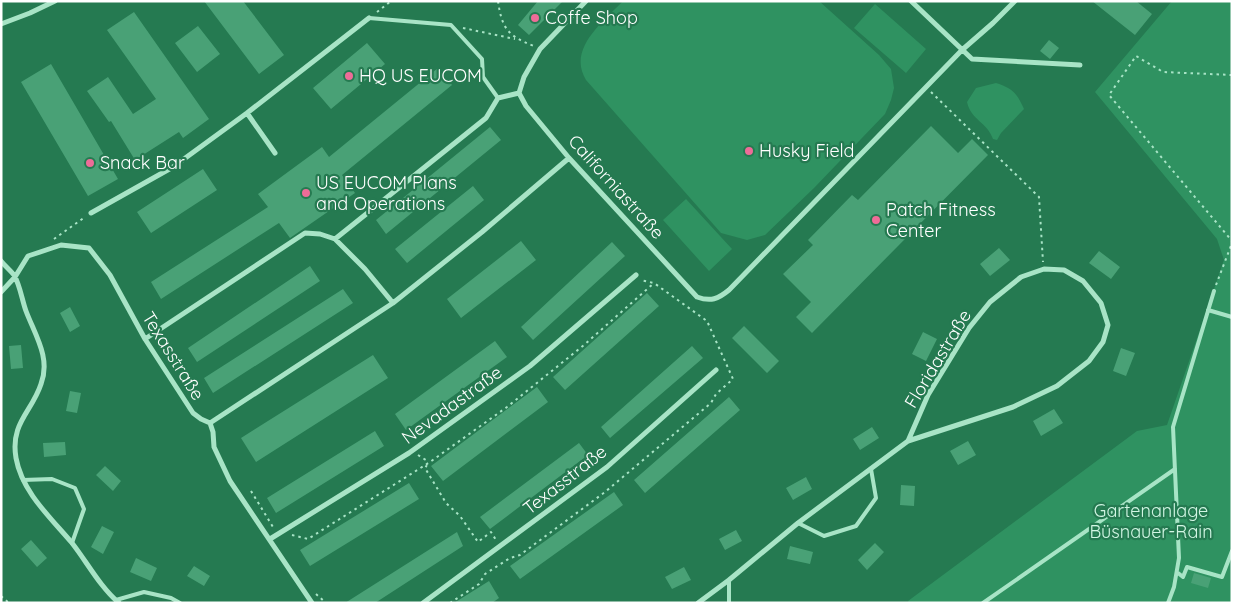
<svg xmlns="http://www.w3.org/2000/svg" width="1233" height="604" font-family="Quicksand,sans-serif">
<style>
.green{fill:#2f9261}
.building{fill:#49a176}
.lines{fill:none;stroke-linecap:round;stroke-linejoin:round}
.path{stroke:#a8e4c6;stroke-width:2;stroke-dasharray:2.5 4;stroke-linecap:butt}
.service{stroke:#a8e4c6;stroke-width:4}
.minor{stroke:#a8e4c6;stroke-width:5}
.poi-dot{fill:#ee6c98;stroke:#257a51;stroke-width:2}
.labels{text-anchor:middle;stroke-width:4.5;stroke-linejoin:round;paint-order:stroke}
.poi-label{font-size:18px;fill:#fff;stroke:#257a51;text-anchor:start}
.street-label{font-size:18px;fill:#fff;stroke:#257a51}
.park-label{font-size:18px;fill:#d2f6e4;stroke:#257a51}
</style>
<rect width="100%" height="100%" fill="#257a51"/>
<path class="green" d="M623 1H819L879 55 891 69 894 88 891 100 885 114 814 188 765 235 747 240 721 233 586 80C567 49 603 22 623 1Z
M1172 1H1232V603H909L908 601 1137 431 1167 425 1224 260 1217 239 1095 92Z
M875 4 926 49 906 73 854 28Z
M996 83C1012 88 1017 93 1024 109L1001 133 997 140 993 139C987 122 971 120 967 102L976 88Z
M686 199 732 249 709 271 663 220Z"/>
<path class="building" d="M204 1H243L284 55 259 74Z
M538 1H563L529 35 518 25Z
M1092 1H1136L1152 14 1135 35Z
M134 12 209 119 183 138 179 132 135 160 111 121 109 122 87 91 108 77 133 114 156 99 107 30Z
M198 26 220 54 197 72 175 43Z
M1049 40 1059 48 1050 59 1040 51Z
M367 43 385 64 331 109 313 88Z
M51 64 118 179 88 196 21 82Z
M438 68 452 85 342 175 355 193 290 238 279 223 161 299 151 282 268 207 258 194 322 147 329 157Z
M931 126 958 153 972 139 988 155 812 333 796 317 811 302 783 274 813 245 808 240 852 195 858 200Z
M490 127 501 140 386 234 376 220Z
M203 169 217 190 151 233 137 212Z
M473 186 484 200 407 263 395 249Z
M521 241 536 260 461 318 447 299Z
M612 242 625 256 533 340 521 327Z
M999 248 1010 260 990 276 980 264Z
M1099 251 1120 267 1111 279 1089 263Z
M310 266 320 281 197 362 188 348Z
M343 289 353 303 213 393 204 378Z
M647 293 659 306 565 390 553 377Z
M70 307 80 326 70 332 60 313Z
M744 326 779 361 767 373 732 338Z
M923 332 937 339 926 361 912 354Z
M495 341 507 357 406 430 395 414Z
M21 345 23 368 11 369 9 346Z
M692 346 703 358 610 438 601 427Z
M1121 348 1135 353 1126 376 1113 371Z
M373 355 388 378 256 462 241 438Z
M537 387 548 402 443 481 431 466Z
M70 391 81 393 77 413 66 411Z
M729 397 740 410 645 493 634 480Z
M1054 409 1063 423 1041 436 1033 421Z
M872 427 879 438 860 450 853 439Z
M375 431 384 446 276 513 267 498Z
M968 441 976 455 958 465 950 451Z
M65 442 66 455 44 457 43 443Z
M579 443 588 455 490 529 480 517Z
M105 466 121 481 113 491 96 475Z
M806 477 812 489 793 500 786 488Z
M409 483 419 499 310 566 300 550Z
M901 485 915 486 914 506 900 505Z
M614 492 623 505 520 579 510 566Z
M102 526 114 532 103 554 91 547Z
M736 530 742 541 725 550 719 539Z
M457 532 463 546 375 603H345Z
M31 540 47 558 37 567 21 549Z
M875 543 884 552 867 570 858 560Z
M790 546 813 552 810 564 787 559Z
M136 558 157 568 151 581 130 572Z
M194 566 210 576 204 586 187 576Z
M684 567 691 580 672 589 665 577Z
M1194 573 1211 578 1208 588 1191 583Z
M489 581 499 598 492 603H454Z"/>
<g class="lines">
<path class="path" d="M498 1C502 29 508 36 534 46
M377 12 391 1
M463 28 515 39
M1232 75 1163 72 1136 56 1109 95 1232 241
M931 92 1039 197 1043 262
M54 239 85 217
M1216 285 1232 243
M418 455 429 462
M427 465 425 468 446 503 460 516 478 542 491 532 496 540
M251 491 273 527
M292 535 308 539 430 462 507 407 584 345 654 283
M316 594 326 603
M1 596 9 603
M450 603 479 584 485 574 510 558 520 555 605 492 711 403 716 394 733 379 707 321 654 283 640 280"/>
<path class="service" d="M369 18 451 25 482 59 483 77 498 98
M1208 310 1232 317
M23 480 52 479 75 488 84 509 72 543
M798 523 824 536 856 526 876 498 871 469
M1178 573 1183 577 1187 567 1222 577 1232 551
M116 600 144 592 171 598 180 603
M729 603V580
M983 603 1175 469
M1168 603 1174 587 1179 558 1173 427 1214 291"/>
<path class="minor" d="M911 1 972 59 1080 65
M1 24 30 13 55 1
M519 93 526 106 569 158 697 297C711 302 718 299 729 290L962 50 993 23 1015 1
M519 93 524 77 540 49 586 1
M247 113 275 153
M91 213 173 167 247 113 369 18
M335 239 365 269 393 303
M1 261C5 266 10 270 14 275 20 285 22 300 26 311 35 335 51 358 41 384 32 412 10 423 16 458 22 492 51 518 72 543 87 562 100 587 119 603
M1 292 15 277 28 256 61 245 89 248 110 275 145 339 193 413 201 419 210 423
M145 339 305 233 320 234 335 239 486 118 498 98 519 93
M210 423 393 303 482 232 569 158
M210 423 213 432 214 447 230 481 312 603
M270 539 409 453 530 366 636 275
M423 603 607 467 716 370
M698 603 729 580 798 523 908 441 1013 407 1057 386 1089 361 1103 342 1108 325 1101 303 1083 281 1064 270 1044 269 1021 277 990 302 969 328 928 395 908 441"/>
</g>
<g class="poi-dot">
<circle cx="535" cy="18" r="5"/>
<circle cx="349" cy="76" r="5"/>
<circle cx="749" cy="151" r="5"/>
<circle cx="90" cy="163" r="5"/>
<circle cx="306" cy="193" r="5"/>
<circle cx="876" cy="220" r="5"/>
</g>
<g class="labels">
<g class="poi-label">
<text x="545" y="24">Coffe Shop</text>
<text x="359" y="82">HQ US EUCOM</text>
<text x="759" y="157">Husky Field</text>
<text x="100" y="169">Snack Bar</text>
<text x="316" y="189">US EUCOM Plans<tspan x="316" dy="21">and Operations</tspan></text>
<text x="886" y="216">Patch Fitness<tspan x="886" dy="21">Center</tspan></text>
</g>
<g class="street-label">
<text transform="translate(616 187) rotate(48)" y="6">Californiastraße</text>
<text transform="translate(173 356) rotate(58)" y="6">Texasstraße</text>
<text transform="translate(938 359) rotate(-59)" y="6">Floridastraße</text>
<text transform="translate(452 405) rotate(-36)" y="6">Nevadastraße</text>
<text transform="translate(565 480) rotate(-38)" y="6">Texasstraße</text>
</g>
<g class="park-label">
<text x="1151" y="517">Gartenanlage<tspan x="1151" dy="21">Büsnauer-Rain</tspan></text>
</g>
</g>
<rect width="1233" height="604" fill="none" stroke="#ffffff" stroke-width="5"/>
</svg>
